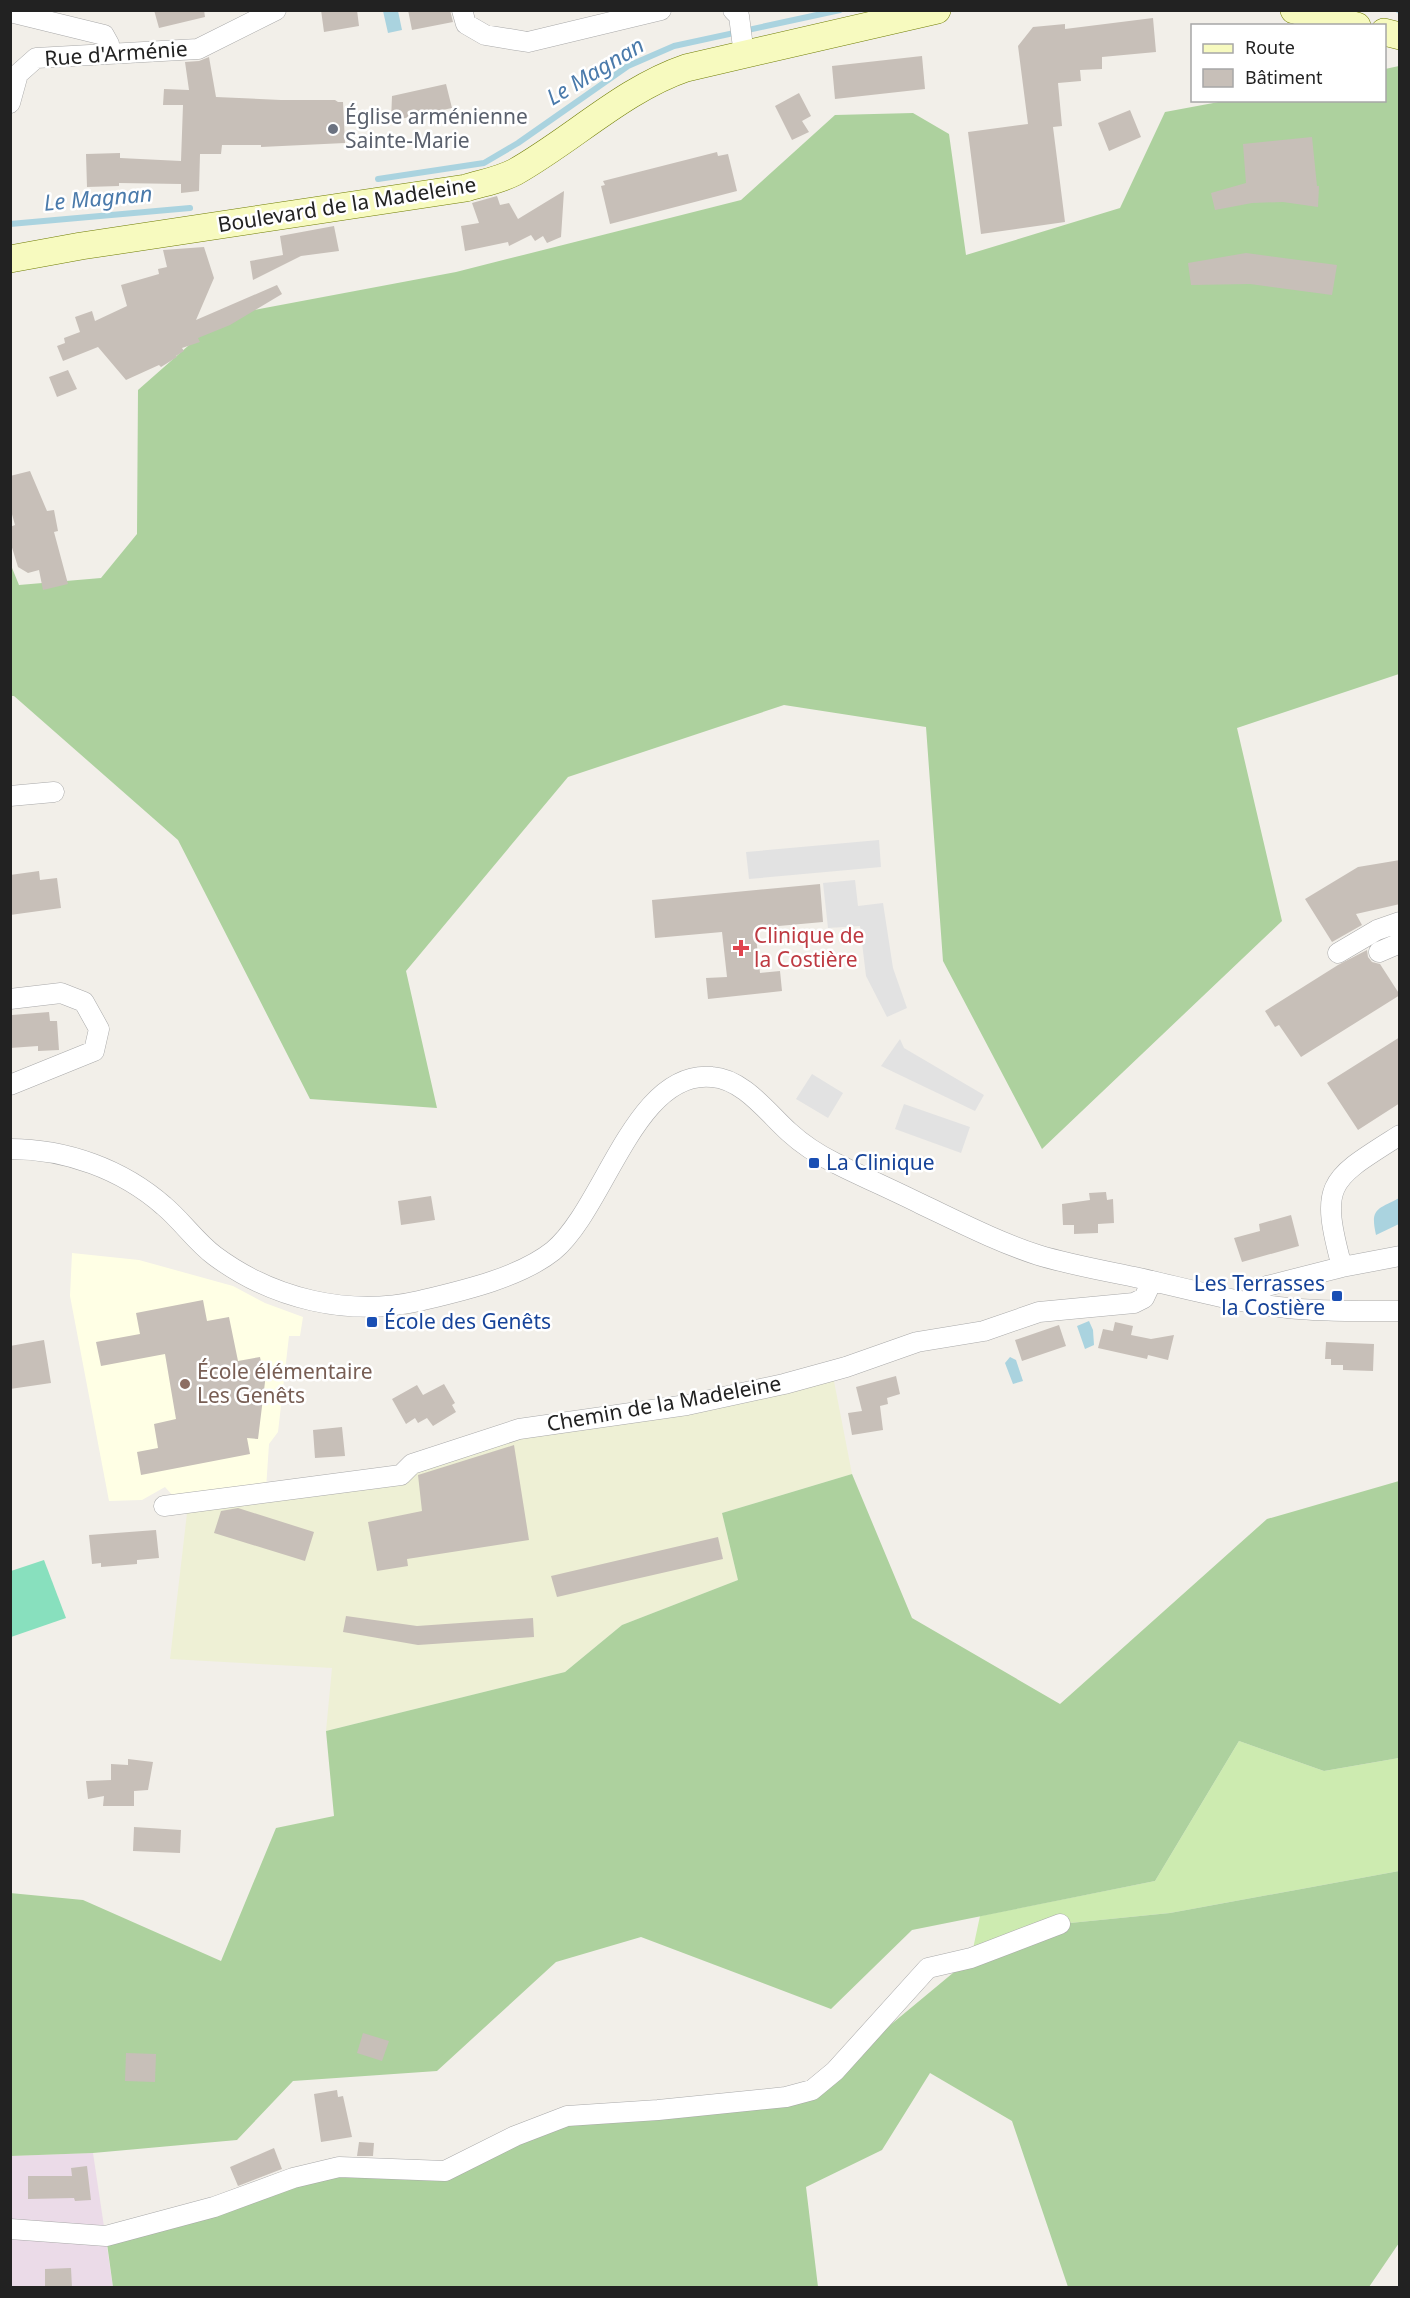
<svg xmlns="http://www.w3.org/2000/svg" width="1410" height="2298" font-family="'Noto Sans',sans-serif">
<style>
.industrial{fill:#ebdbe8}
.education{fill:#ffffe5}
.farmland{fill:#eef0d5}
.grass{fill:#cdebb0}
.forest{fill:#add19e}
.pitch{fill:#88e0be}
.parking{fill:#e2e2e2}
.water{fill:#aad3df}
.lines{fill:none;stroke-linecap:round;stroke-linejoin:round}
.stream{stroke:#aad3df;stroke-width:6}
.building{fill:#c7bfb8}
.street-casing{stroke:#a9a9a9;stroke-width:21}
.secondary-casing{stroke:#707d05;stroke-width:28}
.street{stroke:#fff;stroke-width:20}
.secondary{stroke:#f7fabf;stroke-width:27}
.worship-dot{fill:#6b7280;stroke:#fff;stroke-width:2}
.health-dot{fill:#e0444e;stroke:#fff;stroke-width:2}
.transit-dot{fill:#1a4fb4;stroke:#fff;stroke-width:2}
.education-dot{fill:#8d6e63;stroke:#fff;stroke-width:2}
.labels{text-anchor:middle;stroke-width:5;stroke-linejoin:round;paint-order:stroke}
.street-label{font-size:21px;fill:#222;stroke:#fff}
.worship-label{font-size:21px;fill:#5b616d;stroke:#fff;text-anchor:start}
.health-label{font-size:21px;fill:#be3a42;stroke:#fff;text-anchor:start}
.transit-label{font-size:21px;fill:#164399;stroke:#fff;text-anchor:start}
.education-label{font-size:21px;fill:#785e54;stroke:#fff;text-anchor:start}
.water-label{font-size:22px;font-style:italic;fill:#4a7aab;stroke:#fff}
</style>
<rect width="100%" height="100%" fill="#f2efe9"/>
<path class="industrial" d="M93 2153 113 2287H11L10 2156Z"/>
<path class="education" d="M72 1253 139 1260 233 1286 265 1303 303 1317 300 1336H289L278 1432 269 1444 266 1489 174 1497 165 1487 142 1500 109 1501 70 1296Z"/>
<path class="farmland" d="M833 1376 852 1474 722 1513 738 1580 622 1625 565 1672 326 1731 332 1668 170 1659 187 1513 413 1470 521 1435Z"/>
<path class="grass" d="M1239 1741 1324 1771 1399 1758V1871L1170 1913 1060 1924 971 1958 980 1916 1155 1881Z"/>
<path class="forest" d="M1399 66V674L1237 728 1282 921 1042 1149 943 961 926 727 784 705 568 777 406 971 437 1108 310 1099 178 840 14 696H11L10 563 19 585 101 578 137 534 138 390 222 316 456 272 741 200 835 115 913 113 949 134 966 255 1120 208 1165 112 1224 101 1384 100 1385 69Z
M852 1474 912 1618 1060 1704 1267 1519 1399 1481V1758L1324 1771 1239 1741 1155 1881 912 1930 831 2009 641 1937 556 1962 437 2071 293 2081 237 2140 93 2153 11 2156 10 1893 83 1900 221 1961 276 1828 334 1816 326 1731 565 1672 622 1625 738 1580 722 1513Z
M1399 1871V2243L1369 2287H1068L1012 2121 930 2073 882 2150 806 2187 818 2287H113L106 2236 293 2178 445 2171 567 2116 812 2090 971 1958 1060 1924 1170 1913Z"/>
<path class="pitch" d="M44 1560 66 1618 11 1637V1571Z"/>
<path class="parking" d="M879 840 881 867 749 879 746 852Z
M855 880 858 906 883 903 893 968 907 1008 887 1017 866 976 860 926 828 928 823 883Z
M900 1039 904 1048 984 1095 975 1111 881 1066Z
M812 1074 843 1093 828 1118 796 1099Z
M904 1104 970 1127 961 1153 895 1129Z"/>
<path class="water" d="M383 11H398L402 30 388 33Z
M1399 1198V1224L1376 1235C1370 1208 1377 1210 1399 1198Z
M1089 1321 1093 1330 1094 1345 1085 1349 1077 1326Z
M1010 1357 1016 1360 1023 1381 1013 1384 1005 1363Z"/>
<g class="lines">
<path class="stream" d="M1398 10 1400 11
M378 179 484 163 518 143 628 66 674 46 840 10
M10 224 190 208"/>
</g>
<path class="building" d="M154 10H204L205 17 159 28Z
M321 10H357L359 26 324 32Z
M408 10H450L453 22 412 30Z
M1153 18 1156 52 1102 57V69L1080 70 1081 81 1058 83 1062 126 1053 127 1065 222 981 234 968 132 1028 124 1018 46 1033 27 1065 24V29Z
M922 56 925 89 835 99 832 66Z
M209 57 216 97 281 100H335L338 102H343L345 143 261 147V145H222L221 154H200L199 191 181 193V184L119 183V186L87 187 86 154 120 153V158L181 161 183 105H163L164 89 189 90 185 62 199 61Z
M446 84 452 108 391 121 392 96Z
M799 93 811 116 802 121 809 132 792 140 775 106Z
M1130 110 1141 137 1109 151 1098 123Z
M1312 137 1317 186H1319L1318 207 1283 202 1252 203 1215 210 1211 193 1246 183 1243 144Z
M717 152 718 156 728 154 737 191 610 224 601 186 605 185 603 181Z
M564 191 561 237 547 243 543 236 535 241 531 235 509 246 508 242 465 251 461 226 479 223 472 203 497 196 500 205 509 203 518 219Z
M334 226 339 251 301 256 253 280 250 261 283 255 280 236Z
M204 247 214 278 196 320 277 285 282 294 230 325 198 338 200 342 182 348 184 351 176 356 177 357 161 367 159 365 126 380 98 347 63 361 57 346 65 343 64 338 80 332 75 317 92 311 95 321 127 306 121 285 159 274 158 269 167 267 163 250Z
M1246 253 1337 265 1332 295 1250 284 1191 285 1188 263Z
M68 370 77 389 57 397 49 377Z
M30 471 47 511 54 510 58 531 54 532 68 584 43 590 39 570 28 573 18 567 10 541V527L15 525 10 507V476Z
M1400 860V904L1356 914 1362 925 1332 942 1305 899 1358 867Z
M39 871 40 880 57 878 61 908 10 915V875Z
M820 884 823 922 755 928 760 973 780 971 782 991 708 999 706 978 727 977 722 932 655 938 652 900Z
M1367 950 1368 957 1372 962 1380 964 1400 995 1301 1057 1279 1025 1275 1027 1265 1011 1338 965Z
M49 1012 50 1021H57L59 1050 38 1051V1046L10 1048 12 1015Z
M1400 1037V1103L1358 1130 1327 1083Z
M1106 1192 1107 1200 1113 1199 1114 1223 1098 1224V1233L1074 1234V1225H1063L1062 1204 1090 1200 1089 1193Z
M431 1196 435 1220 401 1225 398 1201Z
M1291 1215 1299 1246 1242 1262 1234 1238 1260 1231 1259 1224Z
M203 1300 207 1321 229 1317 238 1361 260 1357 265 1382 258 1439 247 1438 250 1454 141 1475 137 1452 158 1448 154 1424 176 1419 165 1354 101 1366 96 1342 140 1334 136 1313Z
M1115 1322 1133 1326 1131 1335 1151 1339 1174 1335 1168 1360 1148 1355 1147 1359 1098 1348 1103 1329 1113 1331Z
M1059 1325 1066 1346 1022 1361 1015 1340Z
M44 1340 51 1383 10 1389V1346Z
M1326 1342 1374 1344 1373 1371 1343 1370V1365H1331V1359H1325Z
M896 1376 900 1394 887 1398 888 1404 880 1406 883 1430 852 1435 848 1413 862 1411 856 1387Z
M444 1384 455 1403 452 1405 456 1412 433 1426 427 1418 418 1423 415 1418 406 1424 392 1399 417 1385 423 1395Z
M342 1427 345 1456 315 1458 313 1430Z
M514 1445 529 1540 407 1559 408 1566 377 1571 368 1522 422 1511 418 1475Z
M238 1508 314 1532 305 1561 214 1533 221 1511Z
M156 1530 159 1558 137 1560V1564L101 1567V1563L92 1564 89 1535Z
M718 1537 723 1559 557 1597 551 1576Z
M346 1616 417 1626 533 1618 534 1637 418 1645 343 1632Z
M128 1759 153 1762 148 1790 134 1791V1806H103L104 1796 88 1799 86 1781 111 1780V1764L128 1765Z
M134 1827 181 1830 180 1853 133 1851Z
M363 2033 389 2041 382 2061 357 2053Z
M126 2053 156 2054 155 2082 125 2081Z
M337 2090 338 2097 343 2096 352 2137 321 2142 314 2094Z
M359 2142 374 2143 373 2156H357Z
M274 2148 282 2169 238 2186 230 2167Z
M87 2166 91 2200 75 2201 74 2198 28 2199V2176H72L71 2168Z
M71 2268 72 2288H45V2269Z"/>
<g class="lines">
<defs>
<path id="street" d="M462 10 466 24 485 35 528 42 661 10
M733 10 739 16 744 55
M10 12 104 35 109 44 110 54
M10 103 18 74 36 58 198 49 276 10
M10 796 54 792
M1379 952 1400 943
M1338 953 1377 930 1400 922
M10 999 61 993 84 1002 99 1029 94 1051 10 1085
M10 1149C66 1149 122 1169 164 1206 182 1221 196 1242 215 1256 273 1299 349 1317 419 1301 461 1291 519 1278 553 1251 605 1208 635 1069 712 1077 743 1079 767 1112 789 1132 802 1144 819 1155 835 1163 863 1177 893 1190 921 1204 959 1222 998 1242 1038 1255 1071 1265 1106 1271 1139 1278 1188 1289 1238 1303 1288 1308 1325 1312 1362 1311 1400 1311
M1342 1267C1319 1182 1329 1180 1400 1135
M1249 1302 1254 1293 1267 1286 1342 1267 1400 1256
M164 1506 401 1475 412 1464 519 1429 687 1405 784 1384 846 1367 917 1342 984 1331 1039 1312 1134 1303 1144 1298 1152 1281
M10 2229 106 2236 214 2207 293 2178 339 2167 445 2171 515 2136 567 2116 658 2110 786 2097 812 2090 835 2071 928 1968 971 1958 1060 1924"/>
<path id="secondary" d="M1294 10 1357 26
M1384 32 1400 36
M10 259 81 246 466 188C482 183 500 180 515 172 572 140 624 89 686 68L937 10"/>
</defs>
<use href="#street" class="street-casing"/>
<use href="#secondary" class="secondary-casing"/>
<use href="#street" class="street"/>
<use href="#secondary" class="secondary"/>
</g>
<circle class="worship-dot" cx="333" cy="129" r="6"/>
<path class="health-dot" d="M738 939h6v6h6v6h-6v6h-6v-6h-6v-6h6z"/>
<g class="transit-dot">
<rect x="808" y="1157" width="12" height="12" rx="3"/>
<rect x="1331" y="1290" width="12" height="12" rx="3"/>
<rect x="366" y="1316" width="12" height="12" rx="3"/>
</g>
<circle class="education-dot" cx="185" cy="1384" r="6"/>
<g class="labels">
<g class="street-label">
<text transform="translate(116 54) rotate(-4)" y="7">Rue d'Arménie</text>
<text transform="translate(347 205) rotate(-9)" y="7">Boulevard de la Madeleine</text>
<text transform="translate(664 1404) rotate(-10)" y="7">Chemin de la Madeleine</text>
</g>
<g class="worship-label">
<text x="345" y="124">Église arménienne<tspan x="345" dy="24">Sainte-Marie</tspan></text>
</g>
<g class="health-label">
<text x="754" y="943">Clinique de<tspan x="754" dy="24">la Costière</tspan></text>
</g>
<g class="transit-label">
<text x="826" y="1170">La Clinique</text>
<text x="1325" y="1291" text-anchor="end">Les Terrasses<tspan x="1325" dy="24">la Costière</tspan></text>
<text x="384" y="1329">École des Genêts</text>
</g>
<g class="education-label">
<text x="197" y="1379">École élémentaire<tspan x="197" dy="24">Les Genêts</tspan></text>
</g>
<g class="water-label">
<text transform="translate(595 71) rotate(-31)" y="8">Le Magnan</text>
<text transform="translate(98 198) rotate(-5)" y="8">Le Magnan</text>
</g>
</g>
<rect width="1410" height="2298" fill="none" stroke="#222222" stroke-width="24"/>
<rect x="1191" y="24" width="195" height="78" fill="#ffffff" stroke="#a7a7a7" stroke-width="1.5"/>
<rect x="1203" y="44" width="30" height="9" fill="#f7fabf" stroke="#a7a7a7" stroke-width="1.5"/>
<text x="1245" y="54" font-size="18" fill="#222222">Route</text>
<rect x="1203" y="69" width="30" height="18" fill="#c7bfb8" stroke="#a7a7a7" stroke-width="1.5"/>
<text x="1245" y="84" font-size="18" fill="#222222">Bâtiment</text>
</svg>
